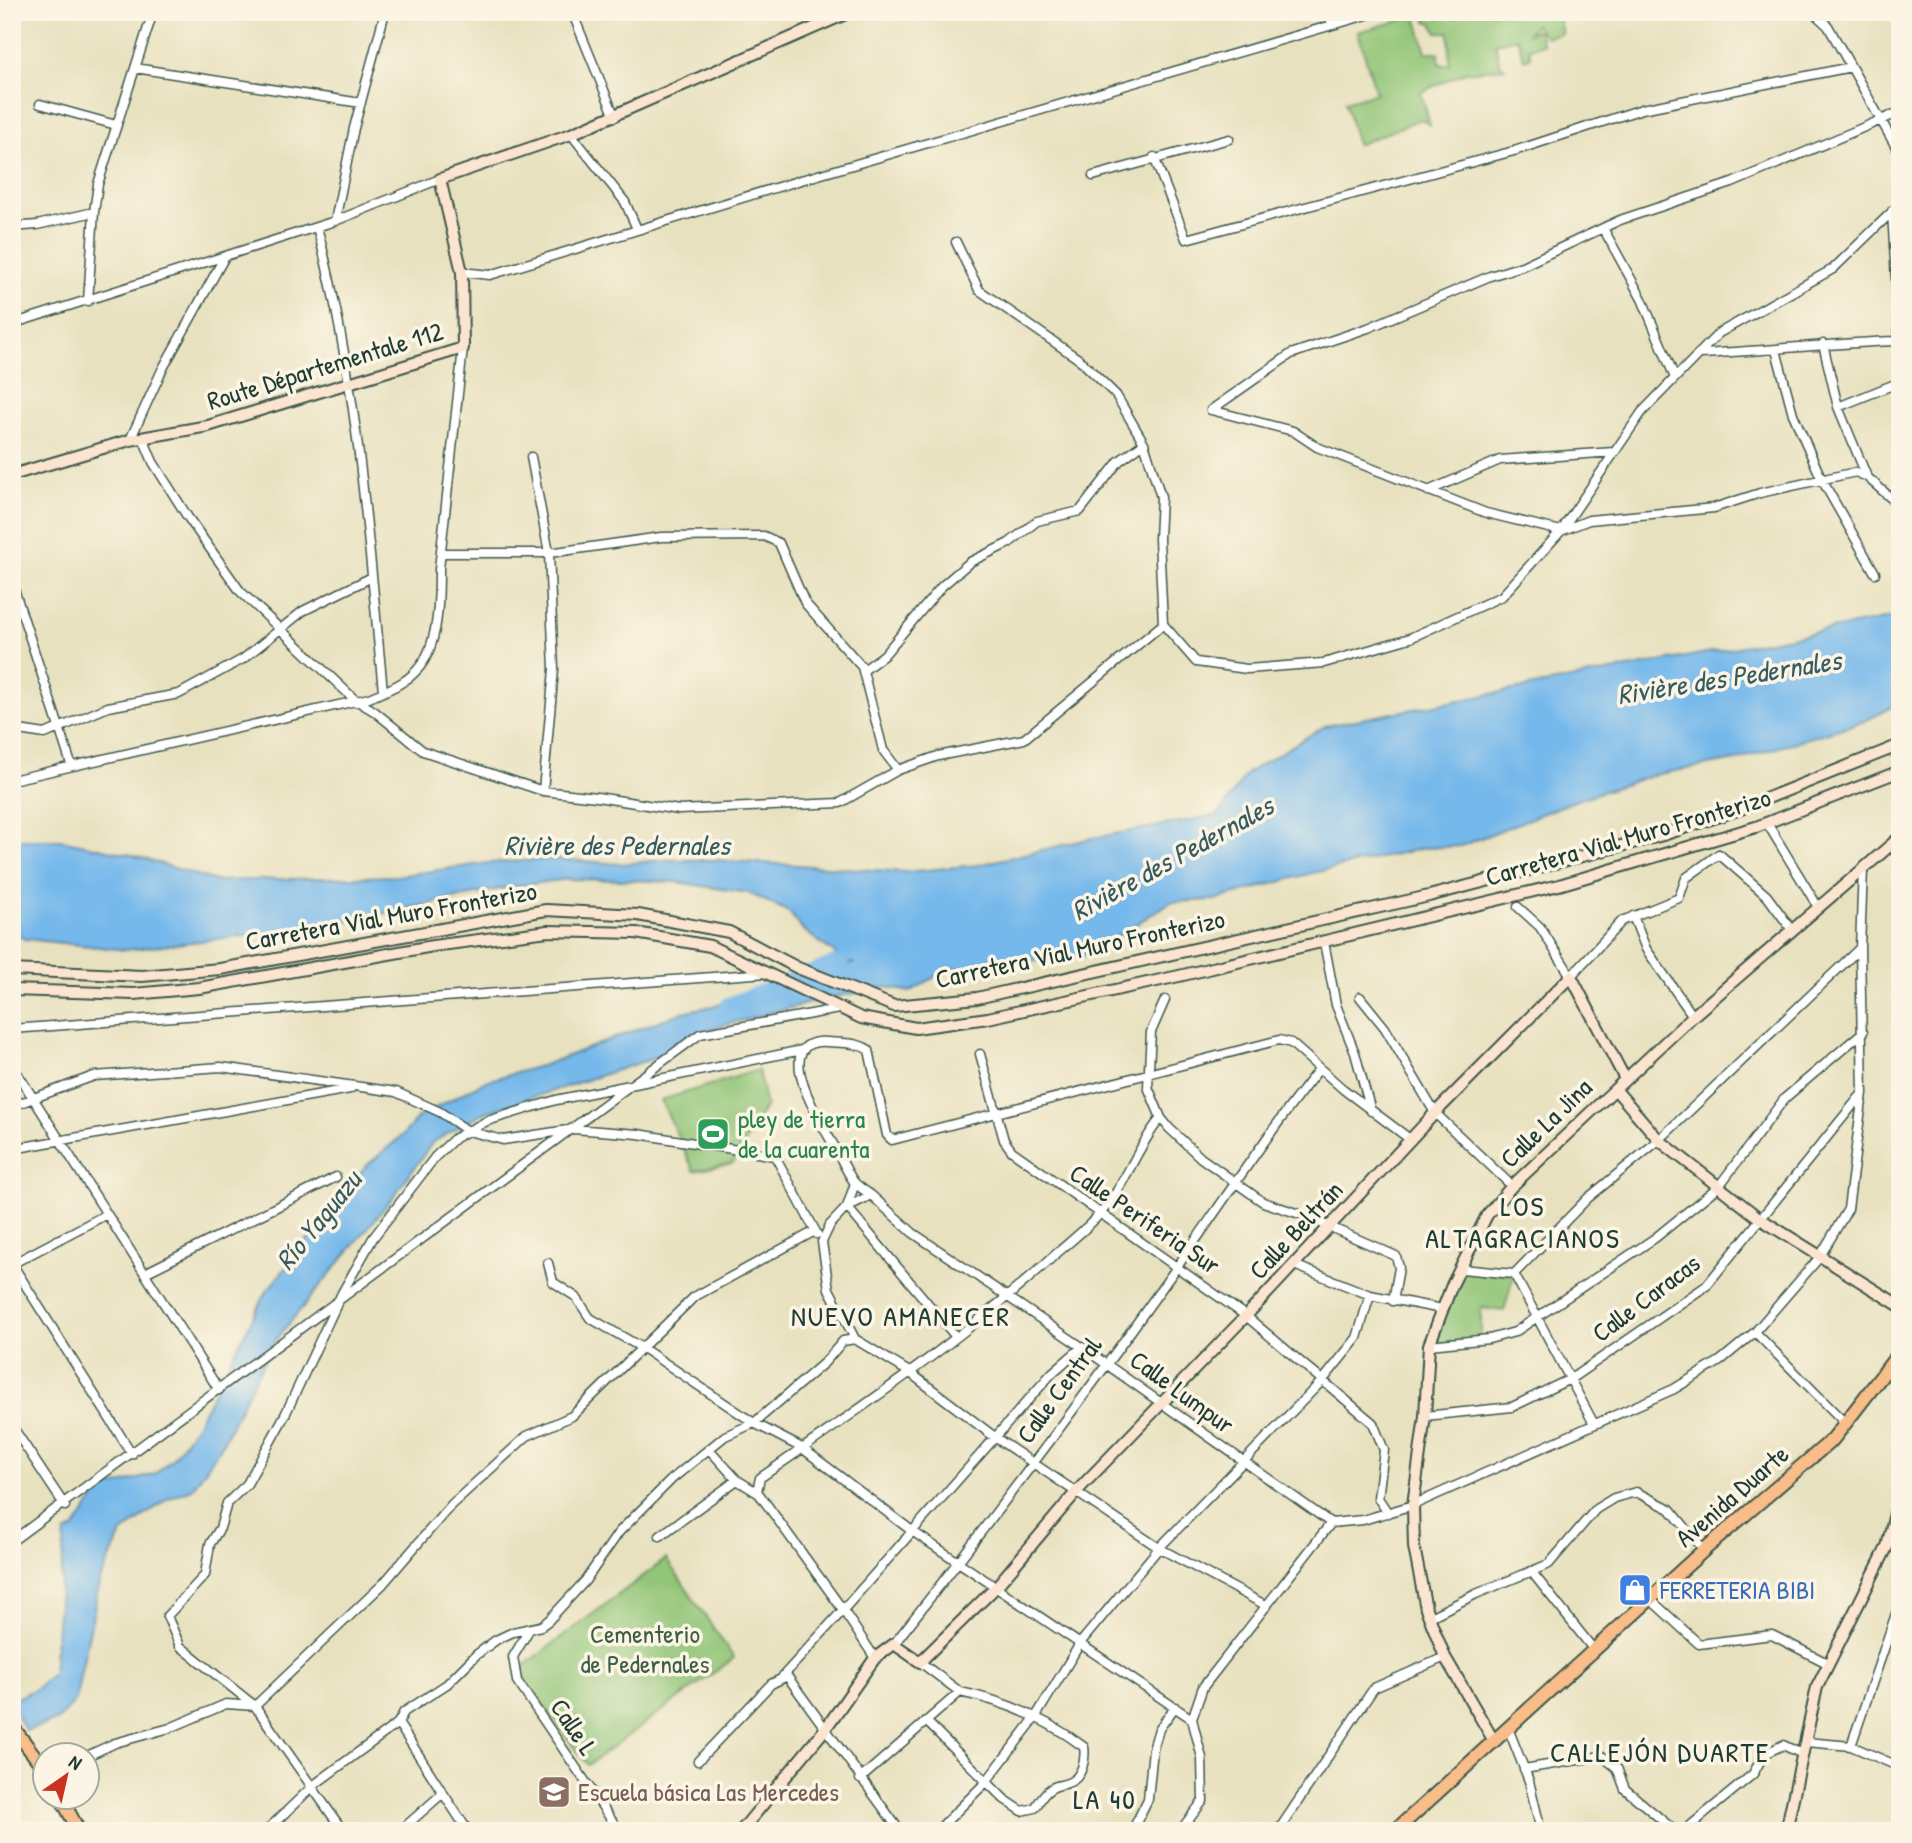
<svg xmlns="http://www.w3.org/2000/svg" width="1912" height="1843" font-family="'Patrick Hand',sans-serif">
<style>
.green{fill:#91c577;stroke:#588156;stroke-width:2}
.water{fill:#75b8eb;stroke:#4a7a90;stroke-width:2}
.lines{fill:none;stroke-linecap:round;stroke-linejoin:round}
.river{stroke:#75b8eb;stroke-width:18}
.street-casing{stroke:#3d5649;stroke-width:11}
.secondary-casing{stroke:#3d5649;stroke-width:14}
.primary-casing{stroke:#3d5649;stroke-width:16}
.street{stroke:#fff;stroke-width:8}
.secondary{stroke:#fce5d0;stroke-width:10}
.primary{stroke:#f8bd89;stroke-width:12}
.labels{text-anchor:middle;stroke-width:7;stroke-linejoin:round;paint-order:stroke}
.street-label{font-size:26px;fill:#1f3d34;stroke:#fcf5e5}
.leisure-label{font-size:26px;fill:#27864d;stroke:#fcf5e5;text-anchor:start}
.shop-label{font-size:26px;fill:#366cbe;stroke:#fcf5e5;text-anchor:start}
.park-label{font-size:26px;fill:#3c5f45;stroke:#fcf5e5}
.education-label{font-size:26px;fill:#785e54;stroke:#fcf5e5;text-anchor:start}
.water-label{font-size:28px;font-style:italic;fill:#345c62;stroke:#fcf5e5}
.neighbourhood-label{font-size:28px;letter-spacing:2px;fill:#1f3d34;stroke:#fcf5e5}
</style>
<rect width="100%" height="100%" fill="#fcf5e5"/>
<filter id="ink" filterUnits="userSpaceOnUse"><feTurbulence type="fractalNoise" baseFrequency=".0143" numOctaves="2"/><feDisplacementMap in="SourceGraphic" scale="14" xChannelSelector="R" yChannelSelector="G"/><feConvolveMatrix kernelMatrix="1 2 1 2 8 2 1 2 1" color-interpolation-filters="sRGB"/></filter>
<filter id="wash" filterUnits="userSpaceOnUse"><feTurbulence type="fractalNoise" baseFrequency=".00686" numOctaves="4" result="noise"/><feDisplacementMap in="SourceGraphic" scale="28" xChannelSelector="R" yChannelSelector="G"/><feGaussianBlur stdDeviation="1.57" result="paint"/><feColorMatrix in="noise" values="0 0 0 0 0 0 0 0 0 0 0 0 0 0 0 0 0 1.4 0 .05"/><feComposite in="paint" operator="in"/></filter>
<g filter="url(#wash)">
<rect width="100%" height="100%" fill="#e8e1bf"/>
<path class="green" d="M1425 12H1447L1456 18 1455 12H1557L1562 33 1546 37 1535 25 1528 33 1538 30 1543 44 1529 49 1531 57 1524 59 1517 38 1495 43 1500 64 1506 68 1466 72 1421 92 1430 125 1421 119 1357 145 1345 102 1376 93 1358 32 1416 16 1426 52H1438L1440 65 1450 64 1449 32 1437 33 1432 23 1426 21Z
M758 1070 766 1105 733 1163 694 1171 661 1100Z
M1462 1269 1514 1274 1504 1311 1481 1308V1340L1434 1345Z
M666 1559 734 1658 588 1765 517 1671Z"/>
<path class="water" d="M1900 616V703L1865 721 1736 760 1653 775 1574 801 1461 846 1424 848 1308 874 1214 900 1171 902 1086 956 1056 957 1004 967 948 969 910 992 886 987 824 999 709 1029 673 1052 481 1114 432 1143 391 1200 273 1343 220 1448 192 1489 167 1499 121 1534 100 1580 75 1701 58 1720 26 1731 12 1707V1700L36 1689 53 1673 65 1533 74 1529 100 1490 155 1474 173 1458 196 1425 267 1291 365 1167 404 1134 418 1117 486 1081 544 1065 683 1012 762 996 855 963H848L802 929 789 912 749 893 676 882 628 880 568 879 509 887 324 926 126 950 25 939 12 931V840H61L132 855 216 881 397 876 488 863 555 859 621 864 664 860H714L906 872 978 865 1093 838 1218 815 1247 773 1325 726Z"/>
<g class="lines">
<path class="river" d="M729 1006 840 963"/>
</g>
</g>
<g filter="url(#ink)">
<g class="lines">
<defs>
<path id="street" d="M572 12 615 117
M1322 12 1336 24
M1813 12 1828 26 1900 154
M135 68 361 103
M40 104 116 125
M571 134 625 202 637 229
M1154 157 1186 239 1514 151 1642 109 1851 67
M1093 176 1229 139
M1892 211 1900 349
M335 221 354 128 385 12
M12 227 37 225 94 212 98 184 153 12
M317 227C357 379 368 535 383 691
M1603 228 1642 299 1675 378
M956 242 979 290 1080 360 1116 395 1144 443 1161 497 1159 539 1163 624 1196 662 1247 669 1324 663 1410 638 1502 596 1561 531 1642 412 1719 333 1833 269 1900 204
M462 272 490 275 801 180 1377 12
M88 301 94 212
M12 324 335 221 440 179
M1823 344 1838 407 1867 477
M1776 350 1793 414 1822 480 1875 573
M1698 354C1765 351 1831 343 1898 341
M1838 407 1900 382
M1211 410 1291 354 1368 328 1490 276 1522 266 1620 220 1732 183 1900 112
M1211 410 1293 431 1317 447 1486 513 1561 531 1589 520 1714 508 1760 493 1856 472 1867 477 1900 506
M143 438 153 462 187 516 240 591 354 699 374 711 423 751 543 791 597 797 679 810 840 803 898 770 938 756 1024 739 1163 624
M130 440 162 370 224 258
M531 457 549 553 661 537 764 536 779 543 805 603 862 667 883 750 898 770
M1428 491 1500 460 1614 452
M441 553H549L554 669 543 791
M12 583 71 764
M864 670 884 655 942 586 970 562 1009 543 1037 521 1080 511 1119 461 1144 443
M12 729 45 734 108 707 179 694 243 659 303 611 372 577
M12 780 369 698C385 691 405 684 417 670 439 647 439 599 439 569L463 348
M1767 823 1818 907
M1518 907 1540 927 1571 976 1622 921 1679 898 1686 878 1719 854 1767 896 1792 930
M1633 916 1646 949 1693 1016
M1324 942 1336 1005 1355 1053 1371 1111
M1360 997 1385 1028 1435 1113 1512 1186
M1165 1000 1151 1032 1148 1087 1161 1118 1169 1128 1201 1158 1263 1202 1303 1215 1396 1256 1399 1268 1393 1301
M12 1029 767 973
M980 1054 1004 1140 1012 1151 1246 1316 1373 1423 1384 1450 1378 1498 1388 1513
M12 1065 219 1390
M12 1106 94 1076 221 1067 396 1092 440 1112 468 1131 503 1140 574 1129 638 1134 775 1156 817 1234
M12 1149 350 1089
M855 1183 847 1207 956 1337
M871 1195C866 1191 858 1187 854 1182 846 1171 840 1156 833 1144 820 1122 768 1038 827 1042 842 1043 857 1042 869 1050L887 1135 892 1140 1279 1040 1291 1043 1343 1089 1411 1140
M107 1214 12 1264 132 1454
M548 1263 553 1282 576 1297 590 1318 644 1349 754 1423 802 1448 912 1531 1192 1719
M1294 1265 1370 1295 1442 1309
M1462 1269 1514 1274 1588 1198 1659 1140 1860 948
M145 1273 336 1177
M1514 1274 1594 1424
M1755 1332 1845 1423
M1429 1345 1489 1339 1515 1332 1655 1238 1719 1186 1785 1098 1863 1032
M1425 1416 1512 1407 1572 1378 1706 1286 1862 1094
M12 1426 65 1506
M709 1449 737 1480 758 1493
M660 1536 737 1480
M12 1541 700 1034 839 1009
M1531 1571 1594 1650
M1650 1599 1699 1644 1772 1635 1829 1664
M1267 1606 1159 1548 996 1438 909 1372 855 1339 829 1289 822 1242 830 1225 847 1207 871 1195 913 1233 1082 1347 1331 1523
M1430 1617 1476 1594 1549 1564 1596 1509 1614 1498 1636 1492 1670 1509 1704 1550
M529 1630 513 1657 517 1681 619 1831
M894 1644C991 1521 1086 1395 1177 1267 1224 1200 1268 1133 1319 1069
M875 1658 843 1610 1052 1373 1082 1347
M920 1662 960 1692
M783 1676 843 1610 757 1491 760 1478C858 1410 957 1343 1046 1263 1063 1247 1082 1233 1098 1216 1125 1188 1136 1147 1161 1118
M398 1723 443 1793 400 1831
M1508 1728 1529 1781 1541 1831
M1806 1742 1851 1746 1900 1767
M1851 1746 1900 1602
M87 1756 115 1743 170 1728 226 1704 255 1706 383 1584 451 1505 527 1436 572 1416 694 1297 815 1231
M698 1761 771 1684 787 1676 900 1831
M1524 1769 1602 1756 1617 1768 1625 1789 1675 1831
M860 1779 960 1692C1004 1701 1048 1720 1084 1747 1086 1759 1082 1777 1070 1782 1063 1786 1056 1784 1049 1790 1043 1794 1039 1802 1035 1808L1022 1811 1004 1799 926 1721
M443 1793 468 1831
M266 1831 314 1785 398 1723 404 1712 447 1684 476 1655 496 1640 513 1632 541 1626 549 1620 585 1581 619 1532 672 1479 725 1436 754 1423 825 1362 843 1341 855 1339
M343 1831 255 1706 180 1646 167 1616 205 1575 210 1544 220 1528 227 1503 247 1484 285 1415 342 1293 373 1238 435 1157 455 1138 487 1121 556 1100 802 1050
M937 1831 986 1782 1035 1718 1081 1642 1159 1548 1323 1380 1357 1338 1370 1295
M1132 1831 1148 1799 1153 1749 1159 1729 1175 1707
M1180 1831 1203 1801 1202 1758 1192 1719 1203 1687 1331 1523 1363 1520 1413 1505 1674 1389 1720 1361 1755 1332 1819 1258 1848 1209 1863 1093 1860 948 1863 869
M1278 1831 1374 1688 1445 1657
M1684 1831 1753 1774 1764 1754 1783 1745 1802 1754"/>
<path id="secondary" d="M12 475 130 440 208 426 463 348 462 272 440 179 571 134 850 12
M12 970 142 976 220 969 546 910 638 915 729 932 798 968 894 1006 977 998 1429 896 1663 835 1743 808 1900 745
M12 990 134 994 199 988 433 946 548 931 636 933 710 946 861 1018 916 1028 988 1018 1179 976 1559 885 1756 827 1900 771
M1615 1089 1659 1140 1759 1218 1900 1306
M1494 1741 1445 1657 1426 1609 1414 1547 1413 1505 1425 1416 1429 1345 1452 1285 1487 1215 1512 1186 1693 1016 1900 837
M741 1831 826 1728 875 1658 894 1644 920 1662 996 1587 1077 1491 1246 1316 1435 1113 1571 976 1625 1079
M1786 1831 1817 1687 1887 1547 1900 1492"/>
<path id="primary" d="M12 1726 46 1771
M61 1798 79 1831
M1395 1831 1704 1550 1833 1439 1900 1352"/>
</defs>
<use href="#street" class="street-casing"/>
<use href="#secondary" class="secondary-casing"/>
<use href="#primary" class="primary-casing"/>
<use href="#street" class="street"/>
<use href="#secondary" class="secondary"/>
<use href="#primary" class="primary"/>
</g>
</g>
<defs>
<symbol id="stadium-square" viewBox="-11 -11 22 22"><rect x="-9" y="-9" width="18" height="18" rx="4" fill="#2e9e5b" stroke="#fcf5e5"/><path d="M0-5a6.5 5 0 1 0 0 10a6.5 5 0 1 0 0-10ZM-3.5-1.8h7v3.6h-7Z" fill="#fff"/></symbol>
<symbol id="shop-square" viewBox="-11 -11 22 22"><rect x="-9" y="-9" width="18" height="18" rx="4" fill="#3f7fe0" stroke="#fcf5e5"/><path d="M-5-2.5h2.3a2.7 3.5 0 0 1 5.4 0H5L5.5 6h-11ZM-1.5-2.5h3a1.5 2.3 0 0 0-3 0Z" fill="#fff"/></symbol>
<symbol id="school-square" viewBox="-11 -11 22 22"><rect x="-9" y="-9" width="18" height="18" rx="4" fill="#8d6e63" stroke="#fcf5e5"/><path d="M0-5L7-2L0 1L-7-2ZM-4 1L0 2.5L4 1V4Q0 6-4 4Z" fill="#fff"/></symbol>
</defs>
<g fill-rule="evenodd">
<use href="#stadium-square" x="694" y="1115" width="38" height="38"/>
<use href="#shop-square" x="1616" y="1571" width="38" height="38"/>
<use href="#school-square" x="535" y="1773" width="38" height="38"/>
</g>
<g class="labels">
<g class="street-label">
<text transform="translate(325 366) rotate(-17)" y="9">Route Départementale 112</text>
<text transform="translate(1628 837) rotate(-16)" y="9">Carretera Vial Muro Fronterizo</text>
<text transform="translate(391 916) rotate(-10)" y="9">Carretera Vial Muro Fronterizo</text>
<text transform="translate(1080 949) rotate(-12)" y="9">Carretera Vial Muro Fronterizo</text>
<text transform="translate(1546 1123) rotate(-44)" y="9">Calle La Jina</text>
<text transform="translate(1145 1219) rotate(34)" y="9">Calle Periferia Sur</text>
<text transform="translate(1296 1230) rotate(-47)" y="9">Calle Beltrán</text>
<text transform="translate(1646 1298) rotate(-37)" y="9">Calle Caracas</text>
<text transform="translate(1059 1390) rotate(-54)" y="9">Calle Central</text>
<text transform="translate(1182 1392) rotate(36)" y="9">Calle Lumpur</text>
<text transform="translate(1732 1496) rotate(-41)" y="9">Avenida Duarte</text>
<text transform="translate(574 1727) rotate(56)" y="9">Calle L</text>
</g>
<g class="leisure-label">
<text x="738" y="1128">pley de tierra<tspan x="738" dy="30">de la cuarenta</tspan></text>
</g>
<g class="shop-label">
<text x="1660" y="1599">FERRETERIA BIBI</text>
</g>
<g class="park-label">
<text x="645" y="1643">Cementerio<tspan x="645" dy="30">de Pedernales</tspan></text>
</g>
<g class="education-label">
<text x="578" y="1801">Escuela básica Las Mercedes</text>
</g>
<g class="water-label">
<text transform="translate(1729 677) rotate(-9)" y="10">Rivière des Pedernales</text>
<text x="617" y="855">Rivière des Pedernales</text>
<text transform="translate(1172 858) rotate(-29)" y="10">Rivière des Pedernales</text>
<text transform="translate(318 1220) rotate(-51)" y="10">Río Yaguazu</text>
</g>
<g class="neighbourhood-label">
<text x="1523" y="1216">LOS<tspan x="1523" dy="32">ALTAGRACIANOS</tspan></text>
<text x="901" y="1326">NUEVO AMANECER</text>
<text x="1660" y="1762">CALLEJÓN DUARTE</text>
<text x="1105" y="1809">LA 40</text>
</g>
</g>
<rect width="1912" height="1843" fill="none" stroke="#fcf5e5" stroke-width="42"/>
<g transform="translate(66 1776) rotate(34)"><circle r="33" fill="#fcf5e5" stroke="#a4ab9e" stroke-width="2"/>
<path d="M0-5L12 26L0 18L-12 26Z" fill="#c8321e"/>
<text y="-10" font-size="19" font-weight="bold" text-anchor="middle" fill="#1f3d34">N</text>
</g>
</svg>
